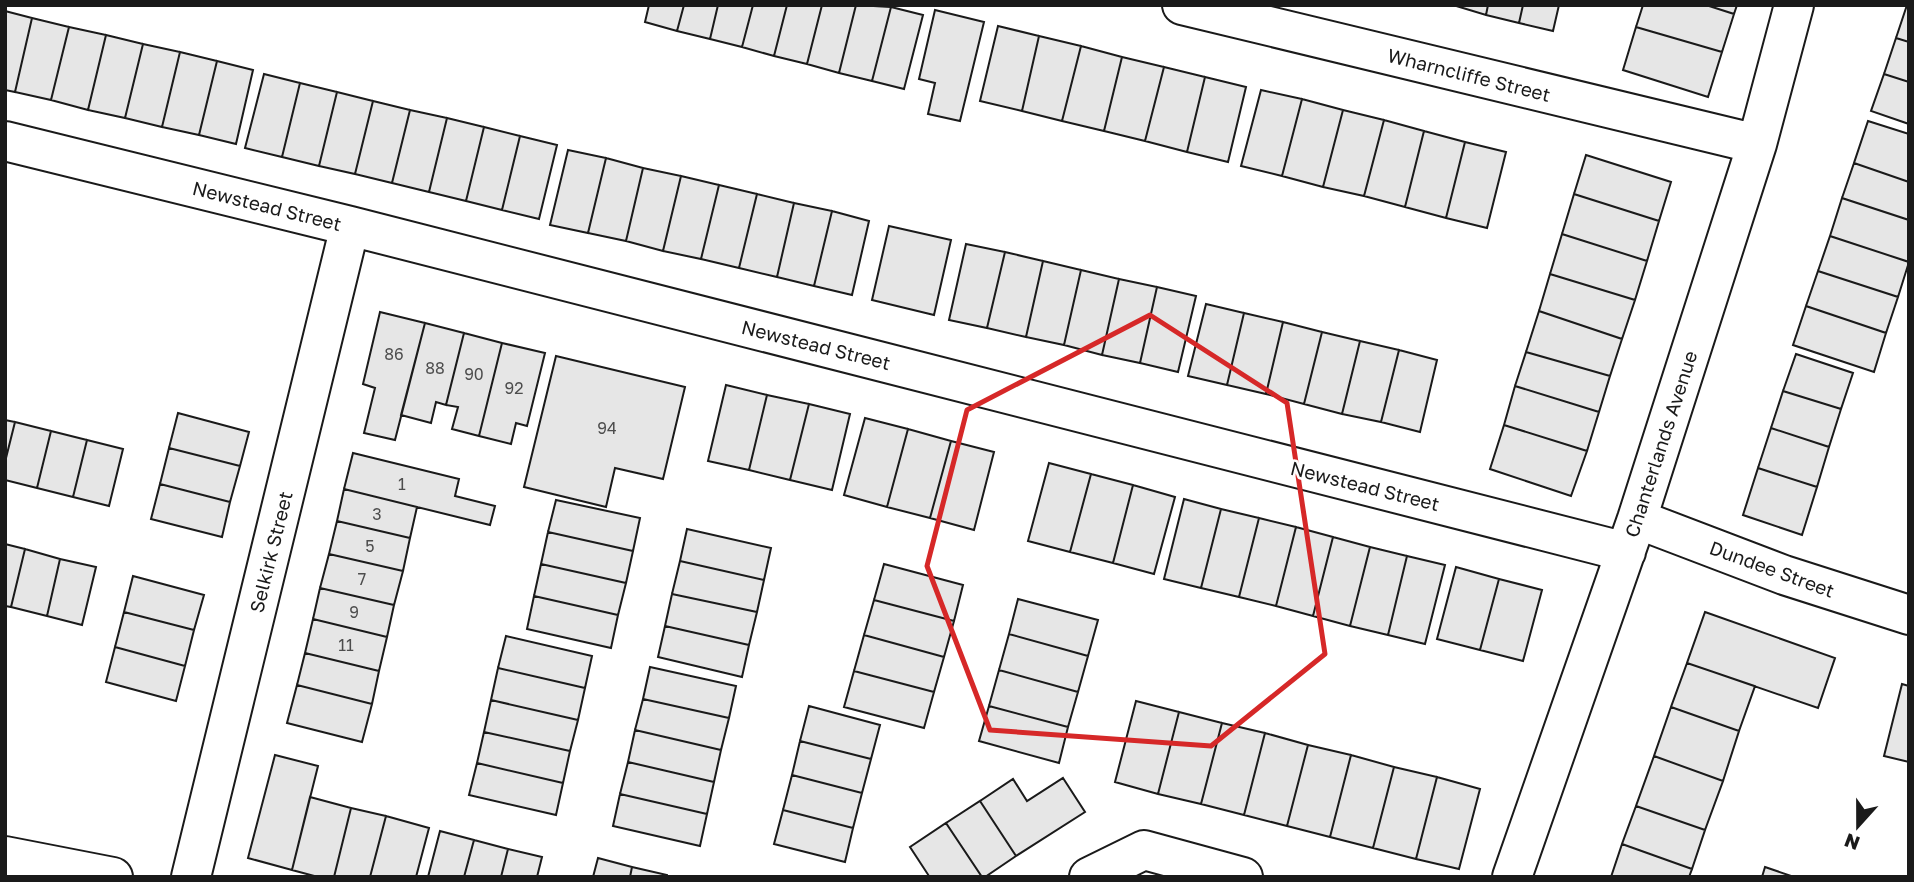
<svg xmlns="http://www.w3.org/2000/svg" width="1914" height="882" font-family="'Golos Text',sans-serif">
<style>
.building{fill:#e6e6e6;stroke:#1a1a1a;stroke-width:2}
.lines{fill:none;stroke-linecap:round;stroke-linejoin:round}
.minor-casing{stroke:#1a1a1a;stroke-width:42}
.minor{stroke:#fff;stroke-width:38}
.marked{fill:none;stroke:#d62828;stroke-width:5;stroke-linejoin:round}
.labels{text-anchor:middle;stroke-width:5;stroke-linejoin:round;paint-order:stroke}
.number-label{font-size:16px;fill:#4d4d4d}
.street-label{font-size:19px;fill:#1a1a1a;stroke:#fff}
</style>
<rect width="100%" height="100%" fill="#fff"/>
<path class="building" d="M649 5H684L677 31 645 22Z
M684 5H718L710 39 677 31Z
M718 5H753L742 47 710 39Z
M753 5H787L774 56 742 47Z
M787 5H822L807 64 774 56Z
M822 5H856L839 73 807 64Z
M856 5 891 7 872 81 839 73Z
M1453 5H1488L1486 15Z
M1488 5H1523L1519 23 1486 15Z
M1523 5H1559L1553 31 1519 23Z
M1643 5H1706L1734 14 1722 52 1636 27Z
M1706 5H1737L1734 14Z
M1907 5H1909V42L1896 38Z
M891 7 923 15 904 89 872 81Z
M935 10 984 22 960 121 928 114 935 83 919 79Z
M5 11 32 18 15 92 5 90Z
M32 18 69 27 51 100 15 92Z
M998 26 1039 36 1022 111 980 101Z
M69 27 106 35 88 110 51 100Z
M1636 27 1722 52 1708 97 1623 70Z
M106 35 143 44 125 118 88 110Z
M1039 36 1081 46 1062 121 1022 111Z
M1896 38 1909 42V82L1884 74Z
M143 44 180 52 162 127 125 118Z
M1081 46 1122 57 1104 131 1062 121Z
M180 52 217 61 199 135 162 127Z
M1122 57 1164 67 1145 141 1104 131Z
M217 61 253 70 236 144 199 135Z
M1164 67 1205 77 1187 152 1145 141Z
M264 74 300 83 282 157 245 148Z
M1884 74 1909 82V124L1871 111Z
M1205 77 1246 87 1228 162 1187 152Z
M300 83 337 92 319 166 282 157Z
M1261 90 1302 99 1282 176 1241 166Z
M337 92 373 101 355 174 319 166Z
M1302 99 1343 110 1323 187 1282 176Z
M373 101 410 110 392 183 355 174Z
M410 110 447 118 429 192 392 183Z
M1343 110 1384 120 1364 196 1323 187Z
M447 118 484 127 466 201 429 192Z
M1384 120 1424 131 1405 207 1364 196Z
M1868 121 1909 134V182L1854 163Z
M484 127 520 136 502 210 466 201Z
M1424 131 1465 142 1446 218 1405 207Z
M520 136 557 145 539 219 502 210Z
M1465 142 1506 152 1487 228 1446 218Z
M568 150 606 158 588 233 550 225Z
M1586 155 1671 182 1659 221 1574 194Z
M606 158 643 168 626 241 588 233Z
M1854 163 1909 182V220L1842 198Z
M643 168 681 176 663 251 626 241Z
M681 176 719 185 701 259 663 251Z
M719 185 757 194 739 268 701 259Z
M757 194 794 203 777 277 739 268Z
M1574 194 1659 221 1647 261 1562 234Z
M1842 198 1909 220V262L1830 236Z
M794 203 832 211 814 286 777 277Z
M832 211 869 221 852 295 814 286Z
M889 226 951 240 934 315 872 300Z
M1562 234 1647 261 1635 300 1550 274Z
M1830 236 1909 262 1898 297 1818 271Z
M966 244 1005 252 987 328 949 320Z
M1005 252 1043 261 1026 337 987 328Z
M1043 261 1081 270 1064 345 1026 337Z
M1081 270 1119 279 1102 355 1064 345Z
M1818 271 1898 297 1886 333 1806 306Z
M1550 274 1635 300 1622 339 1539 311Z
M1119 279 1157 287 1140 363 1102 355Z
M1157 287 1196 296 1178 372 1140 363Z
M1206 304 1244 313 1227 385 1188 376Z
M1806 306 1886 333 1874 372 1793 345Z
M1539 311 1622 339 1610 376 1526 352Z
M380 312 425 323 395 440 364 433 375 388 363 384Z
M1244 313 1283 322 1266 394 1227 385Z
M1283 322 1322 332 1304 404 1266 394Z
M425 323 464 333 446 405 436 402 431 423 401 415Z
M1322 332 1360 341 1342 414 1304 404Z
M464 333 502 343 479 436 452 429 458 407 446 405Z
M1360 341 1399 350 1381 422 1342 414Z
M502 343 545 353 527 426 516 423 511 444 479 436Z
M1399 350 1437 360 1420 432 1381 422Z
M1526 352 1610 376 1599 412 1515 386Z
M1796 354 1853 373 1841 409 1783 391Z
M556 356 685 387 663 479 615 468 606 507 524 487Z
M726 385 767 395 749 470 708 461Z
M1515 386 1599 412 1587 451 1504 425Z
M1783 391 1841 409 1829 447 1771 428Z
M767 395 809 404 790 480 749 470Z
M809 404 850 414 832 490 790 480Z
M178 413 249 432 240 466 169 448Z
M865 418 908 429 887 507 844 495Z
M5 420 15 422 5 462Z
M15 422 51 431 37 488 5 480V462Z
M1504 425 1587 451 1571 496 1490 469Z
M1771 428 1829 447 1817 487 1758 468Z
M908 429 951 441 930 518 887 507Z
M51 431 87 440 73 497 37 488Z
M87 440 123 449 109 506 73 497Z
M951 441 994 452 974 530 930 518Z
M169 448 240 466 230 502 160 484Z
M353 453 459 479 455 496 495 506 490 525 344 489Z
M1049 463 1091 474 1070 552 1028 541Z
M1758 468 1817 487 1802 535 1743 515Z
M1091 474 1133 485 1113 563 1070 552Z
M160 484 230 502 222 537 151 519Z
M1133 485 1175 497 1154 574 1113 563Z
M344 489 417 507 410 538 337 521Z
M1184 499 1221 509 1201 588 1164 579Z
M556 500 640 518 633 551 548 532Z
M1221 509 1259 518 1239 597 1201 588Z
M1259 518 1296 527 1276 606 1239 597Z
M337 521 410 538 403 571 329 554Z
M1296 527 1333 537 1313 616 1276 606Z
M687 529 771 548 764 580 680 561Z
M548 532 633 551 626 583 541 564Z
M1333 537 1370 547 1350 626 1313 616Z
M5 544 25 549 11 607 5 606Z
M1370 547 1407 556 1388 635 1350 626Z
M25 549 60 559 47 616 11 607Z
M329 554 403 571 394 605 320 588Z
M1407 556 1445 565 1425 644 1388 635Z
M60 559 96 567 82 625 47 616Z
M680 561 764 580 757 612 672 594Z
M541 564 626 583 618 615 534 596Z
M884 564 963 585 954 621 874 600Z
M1456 567 1499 579 1480 650 1437 639Z
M133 576 204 595 194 630 124 612Z
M1499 579 1542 590 1523 661 1480 650Z
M320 588 394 605 387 637 313 619Z
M672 594 757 612 749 645 665 626Z
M534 596 618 615 611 648 527 629Z
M1018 599 1098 620 1088 656 1009 634Z
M874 600 954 621 944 657 864 635Z
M124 612 194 630 185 666 115 647Z
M1705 612 1835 658 1818 708 1687 663Z
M313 619 387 637 379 671 305 653Z
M665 626 749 645 742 677 658 657Z
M1009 634 1088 656 1078 692 999 670Z
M864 635 944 657 934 692 854 671Z
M506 636 592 656 585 688 498 668Z
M115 647 185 666 176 701 106 682Z
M305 653 379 671 372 704 297 685Z
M1687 663 1755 686 1739 731 1671 707Z
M650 667 736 686 729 718 643 699Z
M498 668 585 688 578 720 491 700Z
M999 670 1078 692 1068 727 989 706Z
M854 671 934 692 924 728 844 707Z
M1902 684 1909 686V762L1884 756Z
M297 685 372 704 362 742 287 723Z
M643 699 729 718 721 750 635 730Z
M491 700 578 720 570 751 484 732Z
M1136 701 1179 712 1158 794 1115 782Z
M809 706 880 725 871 759 800 741Z
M989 706 1068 727 1059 763 979 741Z
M1671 707 1739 731 1723 781 1654 756Z
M1179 712 1222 723 1201 804 1158 794Z
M1222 723 1265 733 1244 815 1201 804Z
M635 730 721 750 714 782 628 762Z
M484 732 570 751 563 783 477 763Z
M1265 733 1308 745 1287 826 1244 815Z
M800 741 871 759 862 793 792 775Z
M1308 745 1351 755 1330 837 1287 826Z
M275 755 318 766 292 870 248 858Z
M1351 755 1394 767 1373 848 1330 837Z
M1654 756 1723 781 1705 830 1636 806Z
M628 762 714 782 707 814 620 794Z
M477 763 563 783 556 815 469 795Z
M1394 767 1437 777 1416 859 1373 848Z
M792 775 862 793 853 828 783 810Z
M1437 777 1480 789 1459 869 1416 859Z
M1063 778 1085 812 1016 856 980 801 1013 779 1027 801Z
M620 794 707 814 700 846 613 826Z
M310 797 351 808 334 877H318L292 870Z
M980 801 1016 856 985 877H982L946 823Z
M1636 806 1705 830 1692 869 1622 844Z
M351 808 386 816 370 877H334Z
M783 810 853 828 845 862 774 844Z
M386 816 429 828 416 877H370Z
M946 823 982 877H928L929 876 910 847Z
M440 831 474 840 464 877H428Z
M474 840 508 849 501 877H464Z
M1622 844 1692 869 1689 877H1611Z
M508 849 542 857 537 877H501Z
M598 858 632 867 630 877H593Z
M632 867 667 875V877H630Z
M1765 867 1794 877H1762Z"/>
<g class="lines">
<defs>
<path id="minor" d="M1182 5 1757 144
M5 141 350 226 1626 552
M1637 519 1784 575 1909 615
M5 856 113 877
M191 877 350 226
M1089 877 1144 850 1243 877
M1512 877 1637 519 1757 144 1794 5"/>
</defs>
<use href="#minor" class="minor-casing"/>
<use href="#minor" class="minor"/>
</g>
<path class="marked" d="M1150 315 1287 403 1325 654 1211 746 990 730 927 566 967 410Z"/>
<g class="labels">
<g class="number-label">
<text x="394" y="360">86</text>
<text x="435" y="374">88</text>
<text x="474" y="380">90</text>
<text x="514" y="394">92</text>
<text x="607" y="434">94</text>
<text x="402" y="490">1</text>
<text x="377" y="520">3</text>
<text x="370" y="552">5</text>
<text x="362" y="585">7</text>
<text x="354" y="618">9</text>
<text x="346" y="651">11</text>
</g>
<g class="street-label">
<text transform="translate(1469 75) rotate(14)" y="7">Wharncliffe Street</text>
<text transform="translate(267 206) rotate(14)" y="7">Newstead Street</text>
<text transform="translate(816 345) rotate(14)" y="7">Newstead Street</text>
<text transform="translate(1661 444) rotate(-72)" y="7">Chanterlands Avenue</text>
<text transform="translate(1365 486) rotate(14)" y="7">Newstead Street</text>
<text transform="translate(271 552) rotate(-76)" y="7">Selkirk Street</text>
<text transform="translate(1772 569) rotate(20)" y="7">Dundee Street</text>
</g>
</g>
<rect width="1914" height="882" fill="none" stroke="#1a1a1a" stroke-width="14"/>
<g transform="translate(1858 826) rotate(201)" stroke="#ffffff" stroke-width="5" paint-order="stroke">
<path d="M0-5L12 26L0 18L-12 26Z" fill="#1a1a1a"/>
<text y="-10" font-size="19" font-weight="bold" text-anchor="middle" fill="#1a1a1a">N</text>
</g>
</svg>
